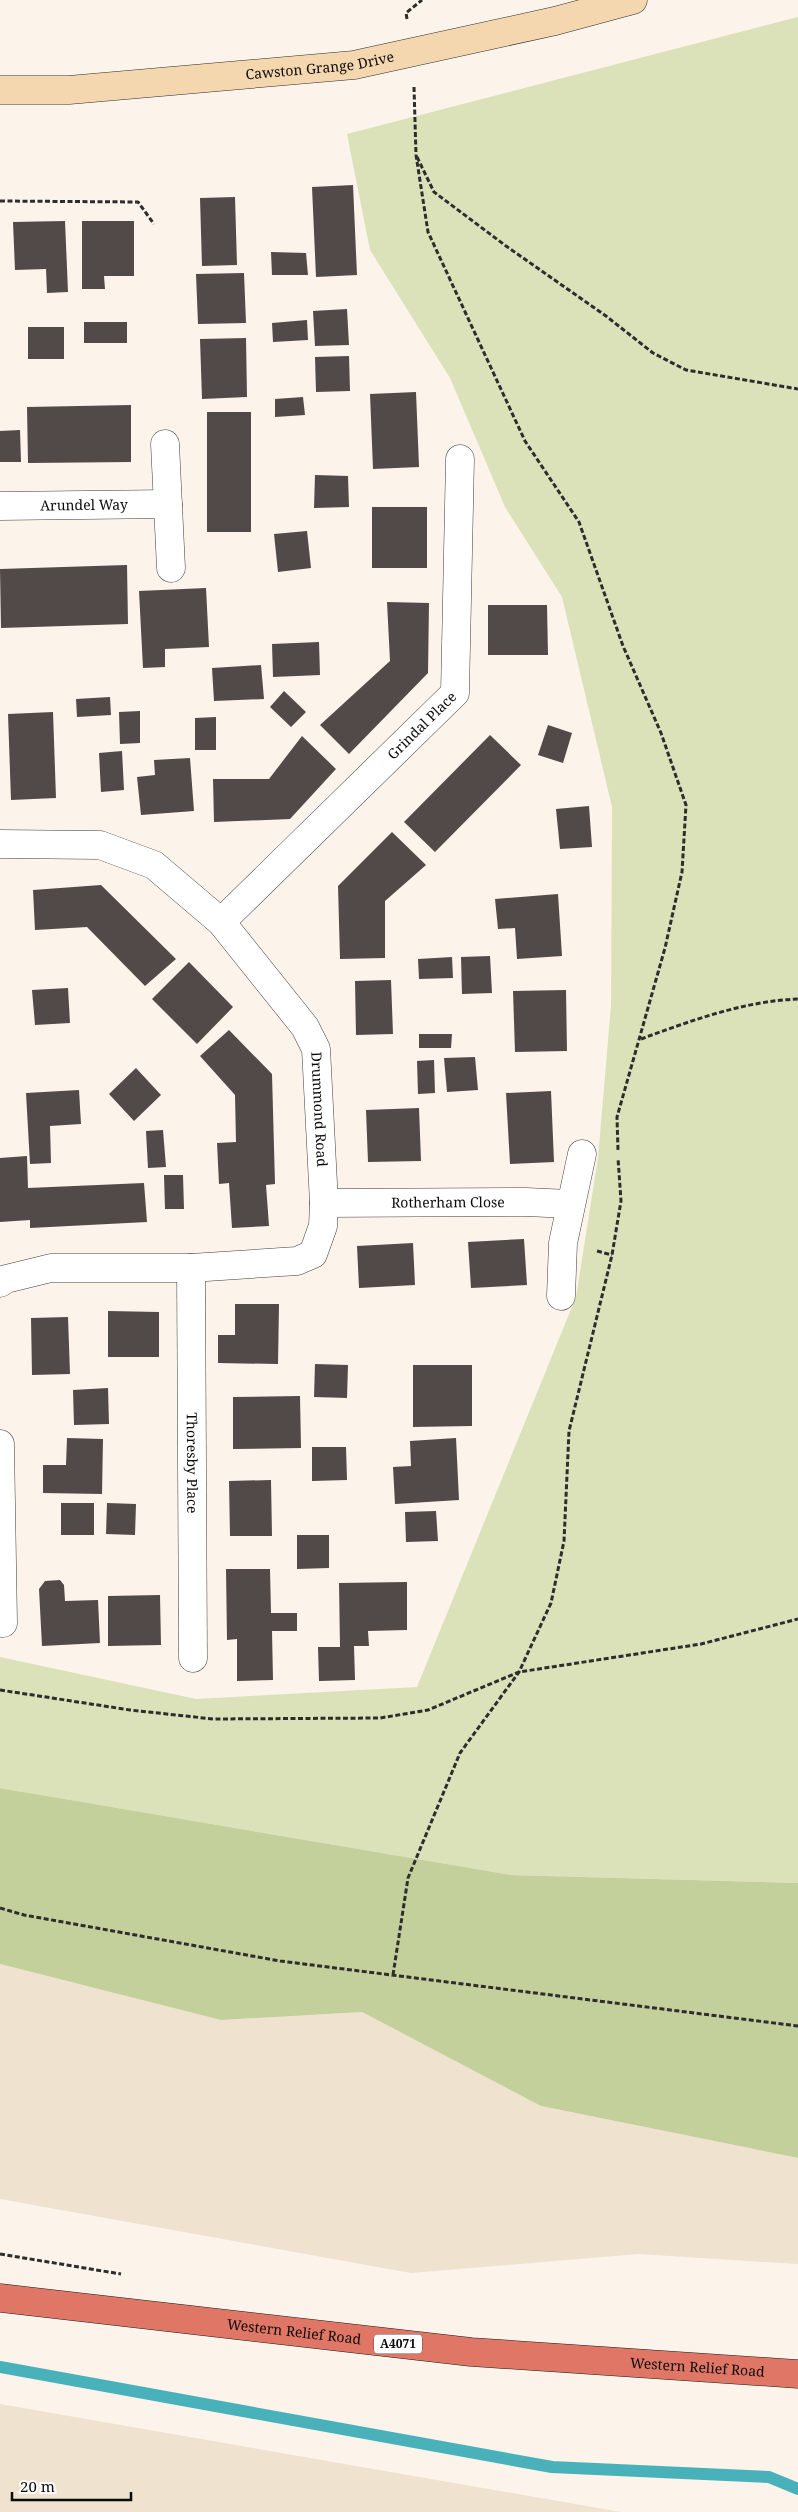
<svg xmlns="http://www.w3.org/2000/svg" width="798" height="2512" font-family="'Noto Serif',serif">
<style>
.farmland{fill:#efe2cf}
.green{fill:#dbe2ba}
.forest{fill:#c4d09b}
.lines{fill:none;stroke-linecap:round;stroke-linejoin:round}
.stream{stroke:#48b1ba;stroke-width:12}
.building{fill:#524949}
.street-casing{stroke:#3e3e3e;stroke-width:29}
.secondary-casing{stroke:#2d2d2d;stroke-width:29}
.highway-casing{stroke:#1c1c1c;stroke-width:29}
.path{stroke:#2d2d2d;stroke-width:3;stroke-dasharray:5 2.5;stroke-linecap:butt}
.street{stroke:#fff;stroke-width:28}
.secondary{stroke:#f4d6af;stroke-width:28}
.highway{stroke:#e07665;stroke-width:28}
.labels{text-anchor:middle;stroke-width:5;stroke-linejoin:round;paint-order:stroke}
.shield{fill:#fff;stroke:#545454;stroke-width:1}
.shield-label{font-size:12px;font-weight:bold;fill:#0b0b0b}
.street-label{font-size:14px;fill:#0b0b0b;stroke:#fff}
</style>
<rect width="100%" height="100%" fill="#fcf3eb"/>
<path class="farmland" d="M0 1964 221 2020 362 2012 541 2106 798 2158V2264L638 2254 411 2273 0 2199Z
M0 2404 621 2512H0Z"/>
<path class="green" d="M798 17V1883L511 1875 0 1788V1657L196 1699 417 1687 576 1297 598 1158 611 1005 612 807 562 597 505 507 450 378 370 250 347 134Z"/>
<path class="forest" d="M0 1788 511 1875 798 1883V2158L541 2106 362 2012 221 2020 0 1964Z"/>
<g class="lines">
<path class="stream" d="M0 2367 552 2467 769 2477 798 2489"/>
</g>
<path class="building" d="M353 185 357 275 316 277 312 187Z
M235 197 237 265 202 266 200 198Z
M65 221 68 292 47 293 46 269 15 270 13 222Z
M82 221H134V276H104L105 289H82Z
M271 252 306 253 308 275H272Z
M244 273 246 323 198 324 196 274Z
M347 309 349 345 315 346 313 311Z
M307 320 308 340 273 342 272 323Z
M84 322H127V343H84Z
M28 327H64V359H28Z
M246 338 247 397 202 399 200 339Z
M349 356 350 391 316 392 315 357Z
M416 392 419 467 373 469 370 394Z
M303 397 305 415 275 417V399Z
M131 405V462L28 463 27 407Z
M207 412H251V532H207Z
M20 430 21 462H0V431Z
M315 475 348 476 349 507 314 508Z
M372 507H427V568H372Z
M307 531 311 568 278 572 274 534Z
M127 565 128 624 1 628 0 569Z
M206 588 209 647 165 649V667L143 668 139 591Z
M387 602 429 603 428 673 349 754 320 725 390 661Z
M488 605H547L548 655H488Z
M319 642 320 675 273 677 272 644Z
M261 665 264 699 214 701 212 668Z
M284 691 306 712 291 727 270 707Z
M110 697 111 715 77 717 76 699Z
M140 711V743L120 744 119 712Z
M53 712 56 798 11 800 8 714Z
M216 717V750H195V718Z
M548 725 572 733 563 763 538 755Z
M490 735 521 765 435 852 404 822Z
M302 736 336 769 290 819 214 822 213 779H269Z
M122 751 124 790 101 792 99 753Z
M190 758 194 811 141 815 137 777 155 775 154 760Z
M589 806 592 847 560 849 556 809Z
M392 832 426 865 385 901V958L340 959 338 886Z
M101 885 176 959 145 986 87 927 35 930 33 890Z
M558 894 562 956 517 959 515 928 498 929 495 899Z
M490 956 492 993 462 994 461 957Z
M452 957 453 978 419 979 418 959Z
M189 962 233 1007 197 1044 152 999Z
M391 980 393 1034 356 1035 355 981Z
M68 988 70 1023 35 1025 32 990Z
M566 990 567 1051 515 1052 513 991Z
M229 1030 272 1074 275 1184 266 1185 269 1226 232 1228 229 1183 219 1184 217 1143 236 1142 235 1095 200 1056Z
M419 1034H452L451 1048H419Z
M475 1057 478 1090 447 1092 444 1058Z
M434 1060 435 1093 418 1094 417 1061Z
M136 1068 161 1095 134 1121 109 1094Z
M79 1090 81 1124 50 1126 51 1163 30 1164 26 1093Z
M551 1091 554 1162 510 1164 506 1093Z
M419 1108 421 1161 368 1162 366 1110Z
M163 1130 166 1167 148 1168 146 1131Z
M27 1156 28 1188 144 1183 147 1222 30 1228V1220L0 1222V1158Z
M164 1175H183L184 1209H165Z
M524 1239 527 1285 471 1288 468 1242Z
M413 1243 415 1285 359 1288 357 1246Z
M235 1304H279L278 1364 218 1363V1335H235Z
M108 1311 159 1312V1357H108Z
M68 1317 70 1374 32 1375 31 1318Z
M315 1364 348 1365 347 1398 314 1397Z
M413 1365H472V1426L413 1427Z
M108 1388 109 1424 74 1425 73 1390Z
M300 1396 301 1448 233 1449V1397Z
M67 1438 103 1439 102 1494 43 1493V1465H66Z
M456 1438 459 1500 395 1504 393 1467 411 1466 410 1441Z
M312 1447H346L347 1480 312 1481Z
M271 1480 272 1536H230L229 1481Z
M61 1503H94V1535H61Z
M107 1503 136 1504 135 1535 106 1534Z
M436 1511 438 1541 406 1542 405 1512Z
M297 1535H329V1568L297 1569Z
M226 1569H270L271 1613H297V1631H272L273 1680 237 1681V1639L227 1640Z
M60 1580 64 1585 65 1601 98 1600 100 1643 42 1646 39 1589 45 1581Z
M407 1582V1630L368 1631 369 1646H354L355 1680 319 1681 318 1647H340L339 1583Z
M160 1595 161 1645 108 1646V1596Z"/>
<g class="lines">
<defs>
<g id="street">
<path d="M165 444 171 568"/>
<path id="s1" d="M0 506 168 504"/>
<path id="s2" d="M0 844 100 845 154 865 221 922 305 1027 316 1049 324 1203 323 1226 313 1254 297 1261 191 1268H51L6 1279 0 1283"/>
<path id="s3" d="M221 922 455 693 460 459"/>
<path id="s4" d="M324 1203 526 1202 570 1204"/>
<path id="s5" d="M191 1268 193 1658"/>
<path d="M561 1296 563 1243 582 1154"/>
<path d="M0 1444 3 1623"/>
</g>
<g id="secondary">
<path id="s6" d="M0 90H69L354 65 555 21 633 0"/>
</g>
<g id="highway">
<path id="s7" d="M0 2298 471 2352 798 2374"/>
</g>
</defs>
<use href="#street" class="street-casing"/>
<use href="#secondary" class="secondary-casing"/>
<use href="#highway" class="highway-casing"/>
<path class="path" d="M407 19 406 13 422 0
M414 87 416 155 428 232 525 441 579 522 623 646 661 733 686 805 682 872 665 948 617 1117 618 1150
M417 157 434 192 506 246 606 316 653 353 686 370 798 389
M0 201 138 202 154 224
M641 1039C690 1021 744 1001 798 999
M597 1251 612 1255
M0 1690 130 1710 213 1719 380 1718 428 1710 519 1672 701 1644 798 1619
M0 1908 24 1915 280 1961 798 2026
M393 1975 408 1878 460 1753 519 1672 551 1603 564 1541 569 1431 612 1255 621 1201 618 1158
M0 2254 121 2274"/>
<use href="#street" class="street"/>
<use href="#secondary" class="secondary"/>
<use href="#highway" class="highway"/>
</g>
<g class="labels">
<rect class="shield" x="374" y="2334.5" width="48" height="19" rx="4"/>
<g class="shield-label">
<text x="398" y="2348">A4071</text>
</g>
<g class="street-label">
<text dy="5" stroke="none"><textPath href="#s6" startOffset="321">Cawston Grange Drive</textPath></text>
<text dy="5" stroke="none"><textPath href="#s1" startOffset="84">Arundel Way</textPath></text>
<text dy="5" stroke="none"><textPath href="#s3" startOffset="281">Grindal Place</textPath></text>
<text dy="5" stroke="none"><textPath href="#s2" startOffset="465">Drummond Road</textPath></text>
<text dy="5" stroke="none"><textPath href="#s4" startOffset="124">Rotherham Close</textPath></text>
<text dy="5" stroke="none"><textPath href="#s5" startOffset="195">Thoresby Place</textPath></text>
<text dy="5" stroke="none"><textPath href="#s7" startOffset="296">Western Relief Road</textPath></text>
<text dy="5" stroke="none"><textPath href="#s7" startOffset="701">Western Relief Road</textPath></text>
</g>
</g>
<path d="M12 2492v8h119v-8" fill="none" stroke="#0b0b0b" stroke-width="2.5"/>
<text x="20" y="2492" font-size="15" fill="#0b0b0b" stroke="#ffffff" stroke-width="4" paint-order="stroke">20 m</text>
</svg>
